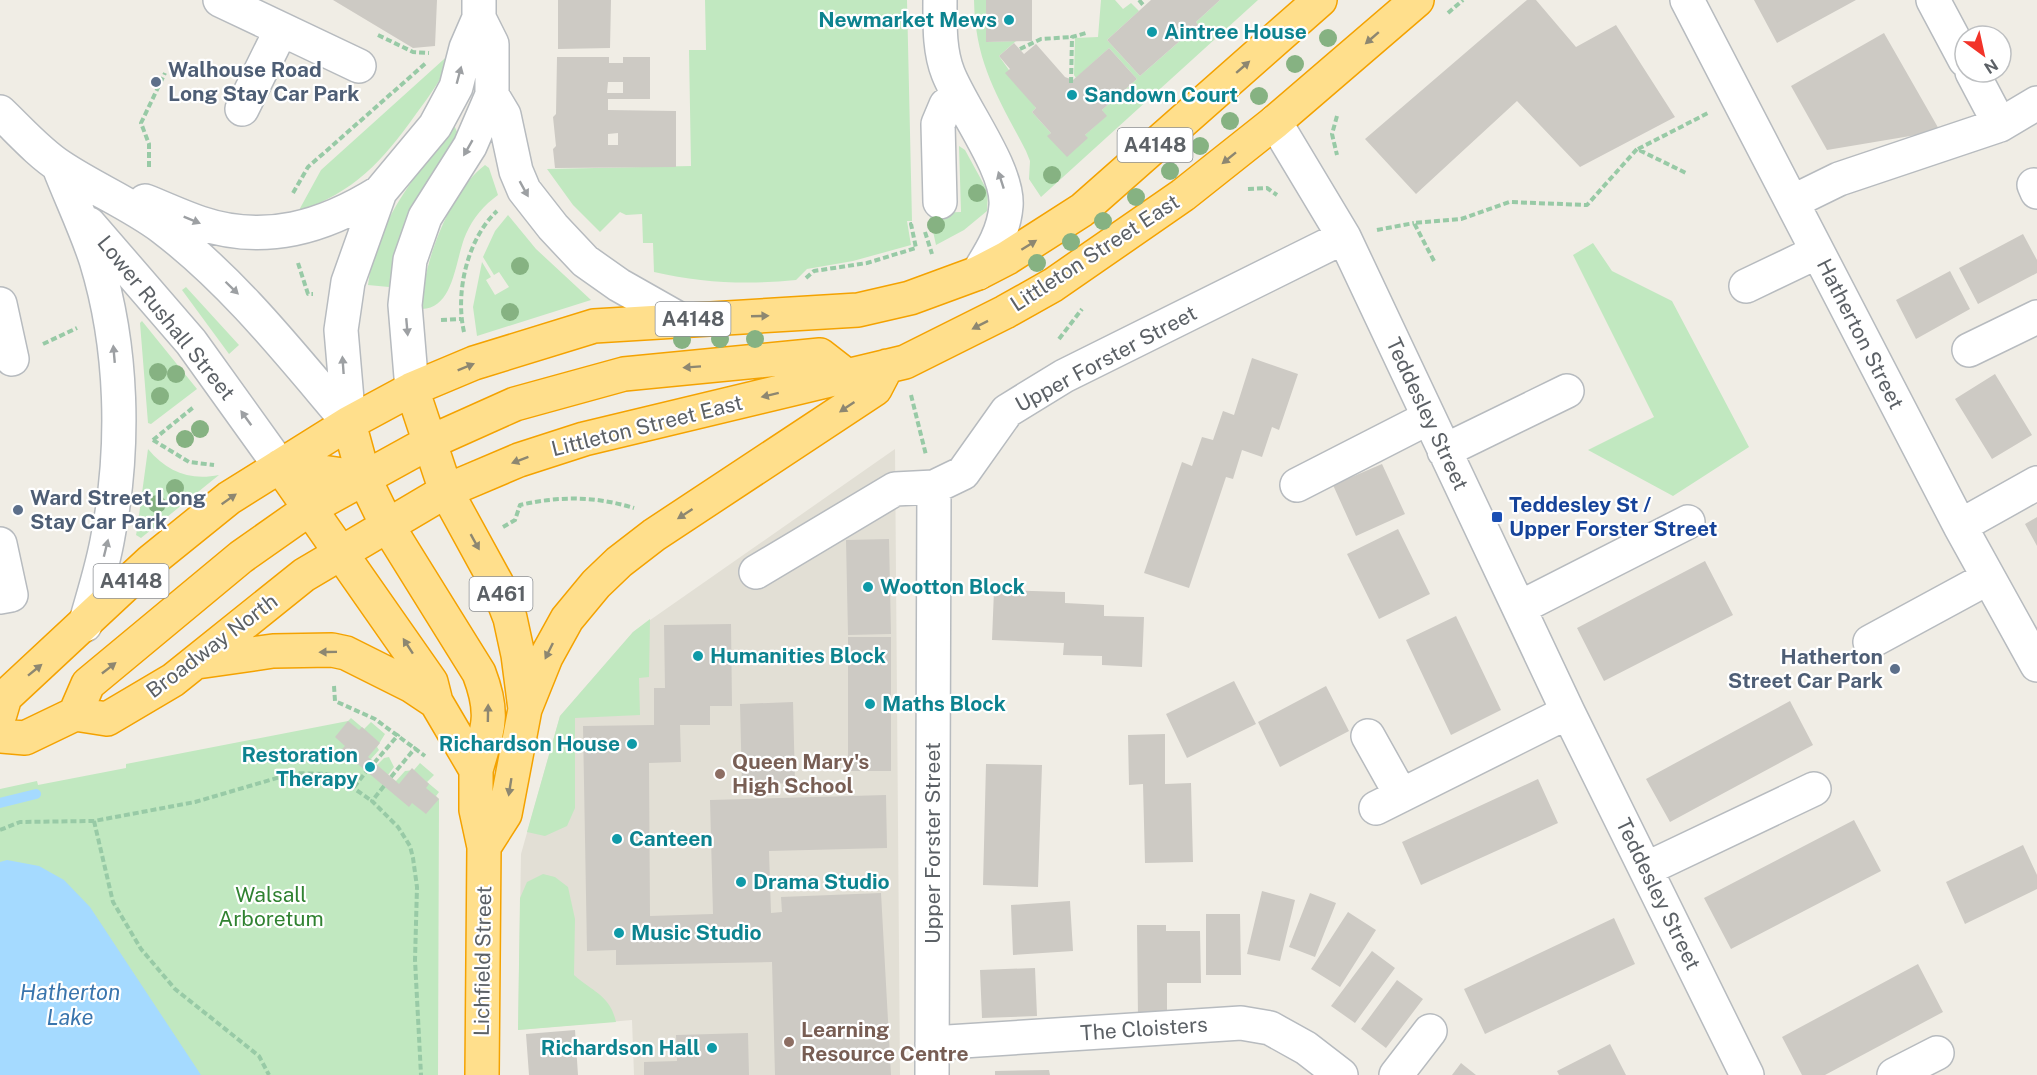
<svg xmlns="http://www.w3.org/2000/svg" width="2037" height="1075" font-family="'Public Sans',sans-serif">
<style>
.education{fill:#e2dfd5}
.green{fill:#c1e8c0}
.water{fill:#a5daff}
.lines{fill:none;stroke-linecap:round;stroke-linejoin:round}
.stream{stroke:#a5daff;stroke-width:10}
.building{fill:#cdcac4;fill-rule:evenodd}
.minor-casing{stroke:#b7bbbf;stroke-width:36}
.highway-casing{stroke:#f4a200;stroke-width:36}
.path{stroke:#98caa6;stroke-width:4;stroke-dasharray:6 3;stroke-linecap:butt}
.minor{stroke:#fff;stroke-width:33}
.highway{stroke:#ffdf8c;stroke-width:33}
.tree{fill:#86b282}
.oneway{fill:#8d8771}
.oneway2{fill:#9da0a3}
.culture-dot{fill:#0f9aa8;stroke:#fff;stroke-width:2}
.service-dot{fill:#5c6f8a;stroke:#fff;stroke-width:2}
.transit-dot{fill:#1a4fb4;stroke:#fff;stroke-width:2}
.education-dot{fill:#8d6e63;stroke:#fff;stroke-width:2}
.labels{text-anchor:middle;stroke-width:4.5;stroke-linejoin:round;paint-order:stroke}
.shield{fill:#fff;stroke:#8d9094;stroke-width:1.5}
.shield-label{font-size:20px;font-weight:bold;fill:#5c6166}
.culture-label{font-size:21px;font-weight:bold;fill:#0d838f;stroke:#fff;text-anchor:start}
.service-label{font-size:21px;font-weight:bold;fill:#4e5e75;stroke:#fff;text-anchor:start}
.street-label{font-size:21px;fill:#5c6166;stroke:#fff}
.transit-label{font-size:21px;font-weight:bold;fill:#164399;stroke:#fff;text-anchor:start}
.education-label{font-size:21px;font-weight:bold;fill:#785e54;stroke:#fff;text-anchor:start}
.park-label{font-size:21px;fill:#308231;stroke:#fff}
.water-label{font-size:22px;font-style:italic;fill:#3a75ad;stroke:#fff}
</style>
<rect width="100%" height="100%" fill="#f0ede5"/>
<path class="education" d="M895 449 900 1075H634L632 1020 518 1030 521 854 560 716 633 632Z"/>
<path class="green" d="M705 0H907L912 221H907L911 245 853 261 807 269 796 280C747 285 702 283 654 272L653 243H643L642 214 626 215 620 212 600 232 573 205 547 169 691 166 689 50H706Z
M974 0H986V42L1016 41 999 56 1036 108 1032 112 1051 133 1048 136 1085 135 1106 116 1102 110 1137 79 1109 48 1076 78 1074 75 1075 38 1098 37 1101 0H1115L1123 9 1131 3 1139 11 1107 40 1140 76 1198 25 1196 22 1220 0H1258L1041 197 1029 179 1030 161 1026 151C998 97 975 63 974 0Z
M453 51C444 76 431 94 416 114 381 163 355 191 298 212L321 170Z
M454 125 458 134 405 221 389 287 368 285C376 221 416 175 454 125Z
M959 146 965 150 988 192 987 211 964 230 936 245 929 213 961 212Z
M485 165 489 168 498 195C484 205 473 218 466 234 455 258 455 308 422 309 421 267 450 191 485 165Z
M508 215 536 249 591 300 477 336 473 307 482 262 491 277 486 280 495 295 509 287 499 272 494 275 483 257 495 231Z
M1593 243 1612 271 1672 301 1749 447 1673 496 1588 450 1654 417 1573 255Z
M186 287 239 345 229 354 182 290Z
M142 321 197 389 151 424 148 423 140 323Z
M148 449C167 472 190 481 219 475L141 538 136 535 137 530Z
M650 619 649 677 639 678 640 715 575 718V808L567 826 545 836 527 832 560 716 633 632Z
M351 718 364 729 371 722 385 734 377 747 379 750 371 759 377 765 384 758 389 757 394 767 388 775 396 781 405 771 414 770 420 763 434 775 427 782 439 792 436 796 439 799 438 1075H0V789L37 781 38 785 126 768V764L348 721Z
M543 874 555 877 568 887 575 919 574 975C593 992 610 995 616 1022L518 1030 520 898 527 882Z"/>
<path class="water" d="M7 860 39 866 64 880 90 907 201 1075H0V862Z"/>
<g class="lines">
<path class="stream" d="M0 803 36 794"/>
</g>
<path class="building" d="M333 0H437L435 46 413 48Z
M558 0H611L610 48 558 49Z
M986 0H1032V41L986 42Z
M1151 0H1220L1196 22 1198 25 1140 76 1107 40Z
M1527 0H1536L1576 47 1616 25 1675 117 1580 167 1517 101 1416 194 1365 139Z
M1754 0H1856L1777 43Z
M1884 33 1940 131 1827 150 1791 86Z
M1014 43 1024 54 1036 44 1065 77 1073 80 1109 48 1137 79 1102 110 1107 116 1085 135 1088 138 1067 157 1047 136 1051 133 1032 112 1036 108 1005 73 1010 69 999 56Z
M557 57H609V63H623V57H650V99H608V110L676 111V167L555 168 553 149 556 146 553 117 556 114ZM608 82H623V93H607ZM618 133V145H608V134Z
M2023 234 2037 260V273L1978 304 1959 268Z
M1950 271 1970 309 1916 339 1896 300Z
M1252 358 1298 374 1279 430 1272 427 1262 457 1242 450 1233 479 1226 477 1189 588 1144 573 1182 462 1192 466 1202 437 1213 440 1223 411 1234 415Z
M1995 374 2032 435 1992 459 1955 399Z
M1382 464 1405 514 1356 536 1333 485Z
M2037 517V546L2025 524Z
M1398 529 1430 594 1379 619 1347 554Z
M889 539 891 634 848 635 846 540Z
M1705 561 1733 615 1604 681 1577 628Z
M994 590 1065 592V603L1104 605V616L1144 617 1142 667 1102 665V656L1063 655 1064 643 992 640Z
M1456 616 1501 710 1451 735 1406 640Z
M731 624 732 706H710V725H680L681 762 649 763 650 916 713 914 710 800 886 795 887 848 769 851 771 913 782 912 781 897 881 893 891 1075H775L772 962 616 965V950L587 951 583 726 654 725V688H665L664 625Z
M848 637H891V771H848Z
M1234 681 1256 724 1187 758 1166 714Z
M1326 686 1349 731 1280 767 1258 722Z
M1790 701 1813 745 1670 822 1646 779Z
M793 702 795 783 742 785 740 704Z
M348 721 359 730 362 727 380 743 368 757 399 784 412 768 429 784 426 788 439 799 426 814 412 803 409 807 341 750 345 746 335 737Z
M1165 734V784L1191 783 1193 862 1145 863 1143 784 1129 785 1128 735Z
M986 764 1042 765 1038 887 983 885Z
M1538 779 1558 823 1421 885 1402 842Z
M1854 820 1881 871 1731 949 1704 898Z
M2023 845 2037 875V889L1965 924 1946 882Z
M1262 891 1295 900 1280 961 1247 954Z
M1310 893 1336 903 1315 957 1289 947Z
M1070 901 1073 951 1013 955 1011 905Z
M1348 912 1376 930 1340 987 1311 969Z
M1206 914H1240L1241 975H1206Z
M1614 918 1635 964 1485 1034 1464 989Z
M1137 925H1166V931H1200L1201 983H1167V1017L1138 1018Z
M1372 951 1395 968 1355 1023 1331 1006Z
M1918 964 1943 1012 1825 1075H1802L1782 1037Z
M1035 968 1037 1016 982 1018 980 970Z
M1397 980 1423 999 1386 1048 1361 1029Z
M575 1030 578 1075H529L526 1034Z
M748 1033 749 1075H644V1062L677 1061 676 1035Z
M1610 1044 1626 1075H1559L1557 1071Z
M1461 1063 1476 1075H1452Z
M1049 1070 1050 1075H995V1071Z"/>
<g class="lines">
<defs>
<path id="minor" d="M220 0 359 66
M940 0C940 24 939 50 948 73 962 109 1009 170 1006 206 1004 232 991 252 978 273
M1687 0 1960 526 2037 665
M1933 0 1965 60
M1972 72 2000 125
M492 95 504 115 516 171 524 190 553 227 585 261 619 285 679 319
M242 109 281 30
M0 112C19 130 39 153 61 167 94 189 131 204 163 228 235 283 291 355 349 423
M1275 122 1344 237 1568 712 1747 1075
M59 167C71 198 86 229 96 260 123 348 125 447 108 536 103 566 93 596 85 625
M2034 185 2037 192
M145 201C163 208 182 217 200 223 265 245 324 227 380 192
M940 202 938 124 946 105 959 98
M1792 202 1839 179 2000 125 2037 103
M89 224 191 342 280 466
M1746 286 1817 252
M0 304 12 359
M1969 350 2037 317
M412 389 405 305 410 260 425 217 470 146 492 95V44L479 18
M349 423 341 330 348 282 380 192 435 126 456 87 466 48 479 18V0
M1444 451 1567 391
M1297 485 1428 418
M1960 526 2037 483
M0 544 11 595 0 597
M756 572 895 489 934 487
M1519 608 1688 522
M1870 642 1988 578
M1368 736 1401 795
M1376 808 1568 712
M1646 869 1814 789
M932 1043 1241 1023 1270 1028 1306 1048 1341 1075
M932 1075 934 487 963 473 1007 411 1064 376 1344 237
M1396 1075 1430 1031
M1894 1075 1937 1053"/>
<path id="highway" d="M412 389 446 491 497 584 510 618 518 655 525 709 505 814 484 847
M349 423 364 478 387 525 479 673C495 715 488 728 476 770
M280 466 431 682 436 702 476 770V810L484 847 482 1075
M280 466 364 478
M197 662 273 651 332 650 346 653 412 686 436 702
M525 709 546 657 567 619 596 584 619 562 654 535 875 389 887 366
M0 714 5 697 151 561 229 498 349 423 412 389 474 363 594 326 858 310 910 298 978 273 1007 258 1082 210 1320 0
M75 714 88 684 241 557 312 507 428 443 515 404 624 374 820 355 847 376
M0 736 25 738 75 714 107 719 173 680 304 575 446 491 519 460 584 439 905 362 1005 312 1053 285 1183 195 1275 122 1417 0"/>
</defs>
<use href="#minor" class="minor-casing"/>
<use href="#highway" class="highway-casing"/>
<path class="path" d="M1139 0 1144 6
M1448 13 1463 0
M378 35 413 52 429 53
M1020 49 1041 39 1072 37
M1071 83 1072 37 1086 33
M1337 116 1332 134 1337 155
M1638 149 1708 113
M149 167V144L141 123 165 73
M1248 189 1267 188 1277 195
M293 193 308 167 426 63
M1377 230 1414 223
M925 232 932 254
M1434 261 1414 223 1461 219 1509 202 1587 205 1637 149 1688 174
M298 263 308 294H313
M806 278 814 271 867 263 916 248 911 224H914
M441 320 461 319
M464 332C455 293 467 239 497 211
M1059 339 1082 309
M43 344 77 328
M911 395 926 455
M153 440 189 462 214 465
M153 440 195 406
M503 527 515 520 520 505C560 496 595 496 634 508
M334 686 335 701 375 719 425 756
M374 763 399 734
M391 777 416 747
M384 786 372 801 398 827 410 846 413 858 417 887 415 960 421 1075
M354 787 366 772
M94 821 113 902 141 949 175 989 259 1056 269 1075
M0 830 20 822 94 821 195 802 294 773 327 774 339 778 372 801"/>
<use href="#minor" class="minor"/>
<use href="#highway" class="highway"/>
</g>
<g class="tree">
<circle cx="1328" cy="38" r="9"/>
<circle cx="1295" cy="64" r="9"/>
<circle cx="1259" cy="96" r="9"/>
<circle cx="1230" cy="121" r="9"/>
<circle cx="1200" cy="146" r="9"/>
<circle cx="1170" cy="171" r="9"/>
<circle cx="1052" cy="175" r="9"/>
<circle cx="977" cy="193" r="9"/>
<circle cx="1136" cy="197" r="9"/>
<circle cx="1103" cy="221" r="9"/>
<circle cx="936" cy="225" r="9"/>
<circle cx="1071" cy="242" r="9"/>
<circle cx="1037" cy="263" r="9"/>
<circle cx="520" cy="266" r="9"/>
<circle cx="510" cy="312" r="9"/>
<circle cx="720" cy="339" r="9"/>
<circle cx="755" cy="339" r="9"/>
<circle cx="682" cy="340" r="9"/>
<circle cx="158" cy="372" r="9"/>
<circle cx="176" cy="374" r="9"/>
<circle cx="160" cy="396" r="9"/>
<circle cx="200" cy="429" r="9"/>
<circle cx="185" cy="439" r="9"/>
<circle cx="175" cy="488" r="9"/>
<circle cx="157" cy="504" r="9"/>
</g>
<defs><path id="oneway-solid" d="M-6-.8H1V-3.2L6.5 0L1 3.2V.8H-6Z" transform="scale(1.5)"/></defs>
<g class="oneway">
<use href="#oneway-solid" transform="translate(1372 38) rotate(139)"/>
<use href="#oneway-solid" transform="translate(1243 67) rotate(-41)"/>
<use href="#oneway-solid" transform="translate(1229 158) rotate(141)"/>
<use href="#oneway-solid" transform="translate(1029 245) rotate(-32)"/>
<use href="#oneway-solid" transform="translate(760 316) rotate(-2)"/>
<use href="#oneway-solid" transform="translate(980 325) rotate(153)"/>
<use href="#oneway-solid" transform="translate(466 367) rotate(-22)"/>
<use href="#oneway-solid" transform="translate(692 367) rotate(176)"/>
<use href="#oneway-solid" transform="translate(770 395) rotate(166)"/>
<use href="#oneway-solid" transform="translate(847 407) rotate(146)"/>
<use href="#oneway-solid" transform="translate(520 460) rotate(159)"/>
<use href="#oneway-solid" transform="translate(229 499) rotate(-35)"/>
<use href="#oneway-solid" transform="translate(685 514) rotate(147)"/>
<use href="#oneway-solid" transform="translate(475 542) rotate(61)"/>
<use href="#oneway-solid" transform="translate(408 646) rotate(-123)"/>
<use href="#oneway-solid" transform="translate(549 651) rotate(116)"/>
<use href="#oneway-solid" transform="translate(328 652) rotate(179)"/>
<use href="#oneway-solid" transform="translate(109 668) rotate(-38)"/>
<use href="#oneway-solid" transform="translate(35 670) rotate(-39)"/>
<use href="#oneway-solid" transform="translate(488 713) rotate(-89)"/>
<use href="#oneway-solid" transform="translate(510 787) rotate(99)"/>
</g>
<g class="oneway2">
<use href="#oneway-solid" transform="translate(459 75) rotate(-75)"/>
<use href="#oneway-solid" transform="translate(468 148) rotate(120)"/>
<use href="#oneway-solid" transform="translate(1001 180) rotate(-108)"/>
<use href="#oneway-solid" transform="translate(524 189) rotate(61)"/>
<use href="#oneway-solid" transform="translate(192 220) rotate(22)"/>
<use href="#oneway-solid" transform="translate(232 288) rotate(44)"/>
<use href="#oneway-solid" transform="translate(407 327) rotate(85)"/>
<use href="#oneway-solid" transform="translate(114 354) rotate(-95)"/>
<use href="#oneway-solid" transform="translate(343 365) rotate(-94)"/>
<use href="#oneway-solid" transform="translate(246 418) rotate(-126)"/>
<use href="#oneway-solid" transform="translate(106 548) rotate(-76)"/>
</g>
<g class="culture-dot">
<circle cx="1009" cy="20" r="6"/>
<circle cx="1152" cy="32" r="6"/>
<circle cx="1072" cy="95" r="6"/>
<circle cx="868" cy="587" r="6"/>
<circle cx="698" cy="656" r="6"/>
<circle cx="870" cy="704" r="6"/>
<circle cx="632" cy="744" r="6"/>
<circle cx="370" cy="767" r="6"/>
<circle cx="617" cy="839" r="6"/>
<circle cx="741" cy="882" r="6"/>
<circle cx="619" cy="933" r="6"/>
<circle cx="712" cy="1048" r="6"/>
</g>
<g class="service-dot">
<circle cx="156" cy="82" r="6"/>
<circle cx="18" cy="510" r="6"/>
<circle cx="1895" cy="669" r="6"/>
</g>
<rect class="transit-dot" x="1491" y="511" width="12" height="12" rx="3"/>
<g class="education-dot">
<circle cx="720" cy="774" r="6"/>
<circle cx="789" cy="1042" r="6"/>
</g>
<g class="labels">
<g class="shield">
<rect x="1117.5" y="128" width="75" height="34" rx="4.5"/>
<rect x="655.5" y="302" width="75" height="34" rx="4.5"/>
<rect x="93.5" y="564" width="75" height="34" rx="4.5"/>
<rect x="469.5" y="577" width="63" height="34" rx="4.5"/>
</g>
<g class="shield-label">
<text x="1155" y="152">A4148</text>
<text x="693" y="326">A4148</text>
<text x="131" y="588">A4148</text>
<text x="501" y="601">A461</text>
</g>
<g class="culture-label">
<text x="997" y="27" text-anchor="end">Newmarket Mews</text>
<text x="1164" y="39">Aintree House</text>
<text x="1084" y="102">Sandown Court</text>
<text x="880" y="594">Wootton Block</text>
<text x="710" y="663">Humanities Block</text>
<text x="882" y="711">Maths Block</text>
<text x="620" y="751" text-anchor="end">Richardson House</text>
<text x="358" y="762" text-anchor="end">Restoration<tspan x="358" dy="24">Therapy</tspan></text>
<text x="629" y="846">Canteen</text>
<text x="753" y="889">Drama Studio</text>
<text x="631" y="940">Music Studio</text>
<text x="700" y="1055" text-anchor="end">Richardson Hall</text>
</g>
<g class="service-label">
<text x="168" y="77">Walhouse Road<tspan x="168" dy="24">Long Stay Car Park</tspan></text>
<text x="30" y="505">Ward Street Long<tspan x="30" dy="24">Stay Car Park</tspan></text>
<text x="1883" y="664" text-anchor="end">Hatherton<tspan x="1883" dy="24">Street Car Park</tspan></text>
</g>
<g class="street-label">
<text transform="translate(1095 253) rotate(-33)" y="7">Littleton Street East</text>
<text transform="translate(166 318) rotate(51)" y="7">Lower Rushall Street</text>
<text transform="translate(1860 334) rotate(63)" y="7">Hatherton Street</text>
<text transform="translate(1106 359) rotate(-28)" y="7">Upper Forster Street</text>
<text transform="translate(1427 414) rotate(65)" y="7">Teddesley Street</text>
<text transform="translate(647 426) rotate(-14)" y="7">Littleton Street East</text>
<text transform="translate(212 646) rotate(-37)" y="7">Broadway North</text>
<text transform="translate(933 843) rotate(-90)" y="7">Upper Forster Street</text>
<text transform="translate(1658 894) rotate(64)" y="7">Teddesley Street</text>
<text transform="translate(483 961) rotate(-89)" y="7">Lichfield Street</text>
<text transform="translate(1144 1029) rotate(-4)" y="7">The Cloisters</text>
</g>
<g class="transit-label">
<text x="1509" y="512">Teddesley St /<tspan x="1509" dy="24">Upper Forster Street</tspan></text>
</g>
<g class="education-label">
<text x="732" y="769">Queen Mary's<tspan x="732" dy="24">High School</tspan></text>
<text x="801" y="1037">Learning<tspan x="801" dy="24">Resource Centre</tspan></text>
</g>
<g class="park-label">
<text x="271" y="902">Walsall<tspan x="271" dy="24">Arboretum</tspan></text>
</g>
<g class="water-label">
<text x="70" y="1000">Hatherton<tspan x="70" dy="25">Lake</tspan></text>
</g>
</g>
<g transform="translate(1983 54) rotate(147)"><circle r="28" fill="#ffffff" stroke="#bec0c2" stroke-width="1.5"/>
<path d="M0-4.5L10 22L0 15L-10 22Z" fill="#f23329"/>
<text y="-9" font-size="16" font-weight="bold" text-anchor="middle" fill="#5c6166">N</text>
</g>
</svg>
